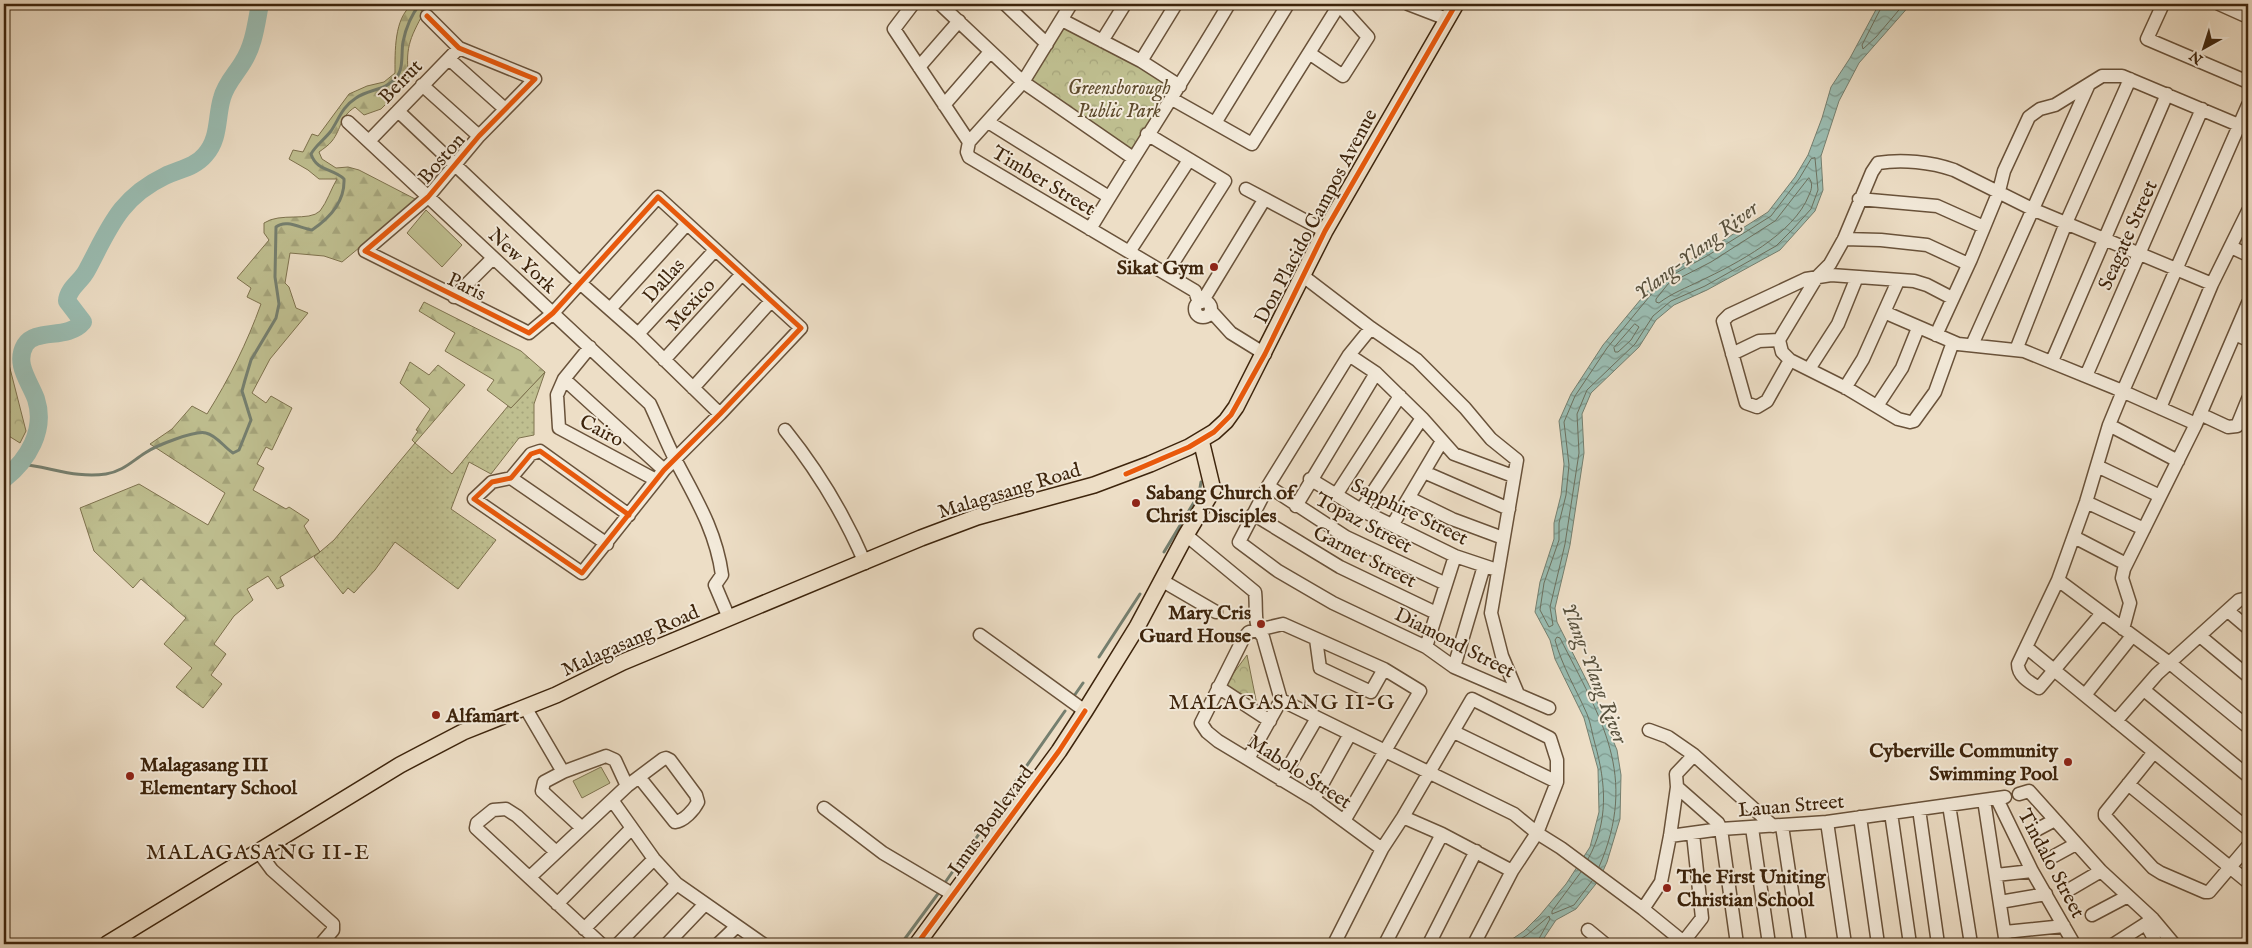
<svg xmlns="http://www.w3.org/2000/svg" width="2252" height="948" font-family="'IM FELL English',serif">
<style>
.grass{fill:url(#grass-dots);stroke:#7e724e}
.forest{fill:url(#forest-firs);stroke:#7e724e}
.park{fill:url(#park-crowns);stroke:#7e724e}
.pitch{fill:#bfbf90;stroke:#7e724e}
.water{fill:url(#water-waves);stroke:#757f6f}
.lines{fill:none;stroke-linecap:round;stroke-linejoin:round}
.shore{stroke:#6c705e;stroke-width:1}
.stream{stroke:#757f6f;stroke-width:3}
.river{stroke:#9abcb1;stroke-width:18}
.minor-casing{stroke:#69523a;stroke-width:15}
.major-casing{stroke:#3d240c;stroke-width:18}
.minor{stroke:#f3eada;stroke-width:12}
.major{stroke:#eddec6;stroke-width:15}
.cycleway-casing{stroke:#f3eada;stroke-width:8}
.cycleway{stroke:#e8590c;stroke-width:5}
.poi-dot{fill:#8f2418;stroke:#f3eada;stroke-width:2}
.labels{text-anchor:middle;stroke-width:4;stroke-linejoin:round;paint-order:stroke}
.street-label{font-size:20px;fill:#3d240c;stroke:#f3eada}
.park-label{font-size:20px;font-style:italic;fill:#5e4b2d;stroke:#f3eada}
.poi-label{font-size:20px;font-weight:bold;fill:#3d240c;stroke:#f3eada;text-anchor:start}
.water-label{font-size:21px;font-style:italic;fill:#59523e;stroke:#f3eada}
.quarter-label{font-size:22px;letter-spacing:1px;fill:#3d240c;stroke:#f3eada}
</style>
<defs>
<pattern id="grass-dots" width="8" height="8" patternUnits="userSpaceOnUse" patternTransform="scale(1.25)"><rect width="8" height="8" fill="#bfbf90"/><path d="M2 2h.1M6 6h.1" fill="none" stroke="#a5a47b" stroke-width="1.8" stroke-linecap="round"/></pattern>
<pattern id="forest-firs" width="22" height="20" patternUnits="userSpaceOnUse" patternTransform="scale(1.25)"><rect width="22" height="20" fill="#bfbf90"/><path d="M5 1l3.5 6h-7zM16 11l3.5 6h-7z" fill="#a5a47b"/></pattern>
<pattern id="park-crowns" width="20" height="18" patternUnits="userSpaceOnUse" patternTransform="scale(1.25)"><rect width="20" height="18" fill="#bfbf90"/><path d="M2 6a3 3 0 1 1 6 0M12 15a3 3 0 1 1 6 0" fill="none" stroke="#a5a47b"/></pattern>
<pattern id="water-waves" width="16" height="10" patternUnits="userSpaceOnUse" patternTransform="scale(1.25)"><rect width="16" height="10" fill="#9abcb1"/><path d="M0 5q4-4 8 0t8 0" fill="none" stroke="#7f998e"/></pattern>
</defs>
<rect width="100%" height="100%" fill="#eddec6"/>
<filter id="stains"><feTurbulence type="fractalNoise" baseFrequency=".004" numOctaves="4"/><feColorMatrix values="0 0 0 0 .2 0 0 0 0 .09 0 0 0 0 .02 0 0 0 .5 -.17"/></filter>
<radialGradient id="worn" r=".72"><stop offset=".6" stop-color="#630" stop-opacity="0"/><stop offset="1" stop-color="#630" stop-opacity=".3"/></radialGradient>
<path class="grass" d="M545 372 534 404V435L519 438 491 474 469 462 451 509 496 540 458 589 395 542 375 570 354 593 348 588 343 594 314 557 334 540 415 443 452 474 508 406 511 408Z"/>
<path class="forest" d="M412 5 424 12C409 40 405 48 409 81L381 109 364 115 355 107C339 118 342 128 332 141 329 145 323 149 319 152L322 159 336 168 348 167 359 170 417 200 342 262 324 256 290 253 285 283 289 287 296 308 308 313 270 359 252 393 266 403 271 396 292 408 272 450 266 447 257 464 264 468 253 490 286 509 289 507 309 520 304 526 320 552 280 577 284 586 277 589 268 576 247 589 253 600 234 616 214 644 226 654 211 675 222 684 203 708 176 687 192 668 164 644 186 618 141 579 133 588 94 551 80 508 139 484 208 525 225 493 150 444 172 429 192 406 207 414C229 379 247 343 261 304L247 297 251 288 237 278 269 240 264 233V223C280 212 309 222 320 211 327 202 331 189 337 179H319L308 170 289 159 293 150 303 152 312 134 318 136 349 94 367 86 384 82 395 73C395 52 394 18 412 5Z
M424 302 521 351 545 372 511 408 487 390 494 380 445 351 455 333 419 311Z
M410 362 429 375 438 365 465 385 415 443 412 440 418 431 416 430 430 409 400 383Z"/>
<path class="park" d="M1064 27 1139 67 1174 90 1131 153 1028 81Z
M4 345 26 431 20 443 4 433Z
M1247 655 1257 705 1224 686Z"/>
<path class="pitch" d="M426 210 462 245 442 267 407 233Z
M601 767 610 783 582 798 573 781Z"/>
<path class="water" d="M1879 4H1911L1859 63 1839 101 1821 156 1823 190 1815 211 1780 250 1707 290 1674 305 1656 320 1639 347 1591 393 1582 414 1584 453 1570 545 1555 608 1557 622 1595 697 1617 750 1621 775 1620 819 1607 862 1599 880 1576 909 1556 920 1540 944H1505L1524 931 1540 915 1566 884 1590 847 1599 812 1598 769 1584 718 1555 659 1550 640 1535 612 1540 582 1554 539V523L1561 495 1564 464 1559 421 1571 394 1603 345 1660 276 1705 252 1768 212 1795 177 1808 155 1822 118 1831 87 1850 58Z"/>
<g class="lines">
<path class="shore" d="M1883 4 1862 45 1863 49 1876 37 1904 4
M1815 158 1818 190 1811 209 1793 229 1776 246 1705 286 1671 301 1653 316 1635 344 1587 390 1577 414 1579 453 1565 544 1550 607 1553 625 1549 627 1540 610 1544 583 1559 540V523L1566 495 1569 465 1564 422 1575 396 1607 348 1663 280 1707 256 1771 216 1799 179 1811 159Z
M1809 178C1813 183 1812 189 1809 195 1794 234 1736 264 1700 281 1686 288 1672 293 1659 303L1656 302V299L1668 284 1711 262 1775 221Z
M1635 324 1639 327 1631 340 1618 352H1615L1614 348Z
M1588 859C1609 822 1606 783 1595 744 1592 734 1591 723 1587 714 1576 689 1562 666 1555 640L1557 637 1560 638C1601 719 1639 775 1599 867
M1581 872 1552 911V914L1574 905 1592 881
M1512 944 1527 935 1549 916 1550 919 1536 944"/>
<path class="stream" d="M19 464C48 466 76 479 106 474 123 471 131 462 145 453 155 446 195 430 206 433 216 435 224 447 233 453L239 450 251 420 242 391 245 380 251 360 276 318 279 304 275 277 276 227C286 219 300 228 312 230 330 218 345 202 344 179 333 168 317 172 311 154 316 145 324 140 331 131 339 119 342 107 356 98 368 89 385 91 396 78 404 69 401 53 403 42 406 27 411 15 420 4
M1164 552 1199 494 1201 482
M1099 657 1140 594
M1074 696 1083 683
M944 884 1065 711
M901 944 940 891"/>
<path class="river" d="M4 479C28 460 46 430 36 399 30 382 14 364 25 345 35 328 68 340 83 322L67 301C68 288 81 282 87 270 109 229 119 198 165 176 179 169 194 168 205 155 220 138 216 118 222 98 226 83 236 74 243 62 254 45 256 24 260 4"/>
<defs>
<path id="minor" d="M913 4 894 29 969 142 967 152 969 157 1195 291 1199 303
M940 4 1023 82 1133 158
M1005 4 1047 44
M1408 4 1447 19
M2163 4 2147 39 2248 82
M2219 4 2248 17
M427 16 459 48 535 79 479 136 428 197 365 251 529 333 553 313 658 197 801 328 720 414 664 470 582 573 474 499 492 482 511 478 531 454 540 451 629 515
M1062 20 1141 61 1180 86
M1102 41 1125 4
M1309 53 1343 76 1368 37 1338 4
M449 59 505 109
M1141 61 1176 4
M919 67 959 21
M422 85 479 136
M1172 99 1252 144 1339 5
M944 105 990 52
M398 111 579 282 638 334 720 414
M348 122 650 404C659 423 666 442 676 461 696 499 716 531 722 575L715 585 729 618
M988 122 1109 197
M1215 123 1288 4
M1147 134 1225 181 1166 274
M369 141 459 48
M969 142 1023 82 1071 4
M1246 189 1325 231
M1859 199 1937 206 1984 227
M1090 229C1136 153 1184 80 1229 4
M1844 239 1881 240 1927 245 1968 264
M2231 247 2248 255
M1129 252 1189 160
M1303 276 1371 328 1417 360 1465 408 1491 439 1517 460 1491 613 1502 656 1518 694
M454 297 493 258
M1195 309a8 8 0 1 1 16 0a8 8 0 1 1-16 0Z
M1202 302 1264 200
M610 309 686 225
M1211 311 1231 333 1265 354
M1884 312 1958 344 2024 351 2115 388 2196 424
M1371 328 1349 355 1268 486 1239 542 1278 571 1333 603 1426 647 1454 667 1549 708
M638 334 715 250
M2235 334 2248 340
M1936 335 1971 259 1999 191 2004 171 2029 117 2040 109 2055 105 2102 76H2122L2248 129
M1953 342 1935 392 1914 421 1910 422 1898 419 1848 389 1790 360 1782 352 1779 340 1817 277 1830 264 1844 239 1872 172 1878 163C1902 159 1931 162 1954 170L2032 209 2212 284
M1972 345 2089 84
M590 347 564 379 557 395 559 428 656 480
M2016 350 2066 223 2130 79
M1732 354 1759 341 1779 340
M1349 355 1376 373 1422 418 1454 454 1513 476
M664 360 742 274
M1790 360 1767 401 1757 407 1746 403 1723 321 1729 315 1806 279 1831 275 1914 281 1927 285 1952 298
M2052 361 2167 94
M1809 369 1838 324 1857 277
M2086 376 2202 109
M564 379 664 470
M693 388 771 301
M1845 388 1863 359 1898 281
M1877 406 1902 368 1918 328
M2160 408 2212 284 2248 211
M2200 414 2228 427 2237 426 2248 399
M2109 425 2178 461
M785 430C818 471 844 514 865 563
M2097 466 2160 496
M1424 472 1509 509
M511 478 607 544
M1310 479 1361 510 1455 556 1497 570
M1268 486 1346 537 1446 584
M1336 495 1400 396
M1409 498 1452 519 1503 538
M2086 502 2144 529
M1296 506 1376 373
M1361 510 1422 418
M1253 514 1340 567 1436 613
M1393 524 1442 441
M1186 535 1255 592C1257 608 1253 625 1263 637L1281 700 1514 814 1537 833 1561 848 1643 909 1686 944
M2074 537 2126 564
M1161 580 1216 612
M2058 580 2176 668 2248 727
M2228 611 2248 628
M2102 613 2039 688C2029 682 2018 676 2018 664L2058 580 2086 502 2109 425 2123 391 2248 105
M2123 629 2130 603 2122 578 2124 569 2196 424 2248 303
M980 635 1085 711
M2200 636 2248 676
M1316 639 1320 668 1371 692 1384 669
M1426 647 1455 556
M2026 647 2248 829
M1454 667 1484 566
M1218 687 1270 721
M2144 690 2248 776
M2085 695 2132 636
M525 707 563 772
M2116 721 2157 674 2239 600 2248 598
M1649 730 1668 737 1694 755
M2154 752 2105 813V816L2153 868 2161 873 2205 892H2209L2248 846
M1248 759 1281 700
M1281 780 1317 718
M2128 784 2248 882
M1677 787 1718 823 1721 829 1737 944
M2019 794 2029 791 2101 871 2153 919 2174 944
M1314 799 1350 734
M1997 799 2032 871 2074 944
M612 800 654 859 677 884 763 944
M1984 800 2006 944
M1949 805 1971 944
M824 808 883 853 954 895
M1919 809 1938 944
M1891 813 1910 944
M1403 817 1442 834 1512 871
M1860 817 1878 944
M1344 821 1420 691 1384 669 1283 624 1249 632 1243 639 1201 723 1207 732 1218 741 1314 799 1382 849
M1827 822 1845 944
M1782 826 1800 944
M582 828 542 791 544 782 563 772 606 756 615 760 627 786
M1752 828 1769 944
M2038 829 2055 820
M1670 836 1721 829 1827 822 2005 797
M258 851 272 870 333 924V930L321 944
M556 852 517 816 506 809 493 810 477 823 476 828 601 944
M2054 856 2076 844
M1996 875 2032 871
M530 877 627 786 663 759 666 758 670 760 696 795 698 802C694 810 684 821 675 822L639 777
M2072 888 2101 871
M2000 902 2046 894
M557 904 632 828
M1643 909 1661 882 1670 836 1677 787 1676 774 1694 755 1773 826
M2092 915 2128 896
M2146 924 2157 944
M584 929 654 859
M1588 930 1605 944
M2005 932 2064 926
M1684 941 1702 918 1693 834
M618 944 677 884
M667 944 705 904
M718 944 737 926
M1334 944 1382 849 1403 817 1472 699 1550 738 1557 760V782L1454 732
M1385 944 1442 834
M1429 944 1476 851
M1474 944 1512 871 1537 833 1557 782
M2114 944 2153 919"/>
<path id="major" d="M107 944 400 765 463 732 556 695 623 662 921 538 977 517 1094 485 1150 464 1189 447 1214 432 1226 421 1236 407 1325 231 1456 4
M917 944 1059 751 1085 711 1137 627 1186 535 1213 490 1201 440"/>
</defs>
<use href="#minor" class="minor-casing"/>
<use href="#major" class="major-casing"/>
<use href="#minor" class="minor"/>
<use href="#major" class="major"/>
<defs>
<path id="cycleway" d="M427 16 459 48 535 79 479 136 428 197 365 251 529 333 553 313 658 197 801 328 720 414 664 470 582 573 474 499 492 482 511 478 531 454 540 451 629 515
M1126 474 1189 447 1214 432 1231 415 1265 354 1325 231 1456 4
M917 944 1059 751 1085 711"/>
</defs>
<use href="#cycleway" class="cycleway-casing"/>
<use href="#cycleway" class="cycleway"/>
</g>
<g class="poi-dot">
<circle cx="1214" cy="267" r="5"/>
<circle cx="1136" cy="503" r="5"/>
<circle cx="1261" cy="624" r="5"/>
<circle cx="436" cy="715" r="5"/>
<circle cx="2068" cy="762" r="5"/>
<circle cx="130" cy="776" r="5"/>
<circle cx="1667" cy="888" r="5"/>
</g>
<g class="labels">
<g class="street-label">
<text transform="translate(400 81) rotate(-46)" y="7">Beirut</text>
<text transform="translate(441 158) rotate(-49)" y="7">Boston</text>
<text transform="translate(1044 180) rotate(31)" y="7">Timber Street</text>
<text transform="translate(1315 216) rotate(-62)" y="7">Don Placido Campos Avenue</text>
<text transform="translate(2127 235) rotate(-66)" y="7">Seagate Street</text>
<text transform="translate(523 260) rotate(43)" y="7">New York</text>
<text transform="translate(663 280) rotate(-48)" y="7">Dallas</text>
<text transform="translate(467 286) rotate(26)" y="7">Paris</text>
<text transform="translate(690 304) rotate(-48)" y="7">Mexico</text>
<text transform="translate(602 430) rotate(28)" y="7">Cairo</text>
<text transform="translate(1009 490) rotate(-17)" y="7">Malagasang Road</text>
<text transform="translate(1410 511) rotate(26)" y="7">Sapphire Street</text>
<text transform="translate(1364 522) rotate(28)" y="7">Topaz Street</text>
<text transform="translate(1365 556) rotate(27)" y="7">Garnet Street</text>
<text transform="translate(630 640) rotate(-24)" y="7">Malagasang Road</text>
<text transform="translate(1455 642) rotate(27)" y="7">Diamond Street</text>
<text transform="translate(1300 771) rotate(33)" y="7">Mabolo Street</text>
<text transform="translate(1791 805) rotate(-5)" y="7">Lauan Street</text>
<text transform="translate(990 820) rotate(-54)" y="7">Imus Boulevard</text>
<text transform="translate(2052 863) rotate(62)" y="7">Tindalo Street</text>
</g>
<g class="park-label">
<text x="1119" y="94">Greensborough<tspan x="1119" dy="23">Public Park</tspan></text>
</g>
<g class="poi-label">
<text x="1204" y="274" text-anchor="end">Sikat Gym</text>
<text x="1146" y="499">Sabang Church of<tspan x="1146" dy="23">Christ Disciples</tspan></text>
<text x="1251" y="619" text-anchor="end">Mary Cris<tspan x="1251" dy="23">Guard House</tspan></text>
<text x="446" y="722">Alfamart</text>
<text x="2058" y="757" text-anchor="end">Cyberville Community<tspan x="2058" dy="23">Swimming Pool</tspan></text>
<text x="140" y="771">Malagasang III<tspan x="140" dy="23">Elementary School</tspan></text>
<text x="1677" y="883">The First Uniting<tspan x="1677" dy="23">Christian School</tspan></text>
</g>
<g class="water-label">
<text transform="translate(1696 250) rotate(-37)" y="7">Ylang-Ylang River</text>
<text transform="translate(1595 673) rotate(69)" y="7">Ylang-Ylang River</text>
</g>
<g class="quarter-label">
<text x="1282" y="709">MALAGASANG II-G</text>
<text x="258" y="859">MALAGASANG II-E</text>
</g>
</g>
<rect width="2252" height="948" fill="none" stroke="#eddec6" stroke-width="20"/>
<rect x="5" y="5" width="2242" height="938" fill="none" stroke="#3d240c" stroke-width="2.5"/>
<rect x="10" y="10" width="2232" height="928" fill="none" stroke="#3d240c"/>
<g transform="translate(2204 48) rotate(219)" stroke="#f3eada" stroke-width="4" paint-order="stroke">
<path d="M0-4L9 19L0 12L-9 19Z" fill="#3d240c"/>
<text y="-8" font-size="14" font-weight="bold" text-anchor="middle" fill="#3d240c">N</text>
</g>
<rect width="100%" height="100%" filter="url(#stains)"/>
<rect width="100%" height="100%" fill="url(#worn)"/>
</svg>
